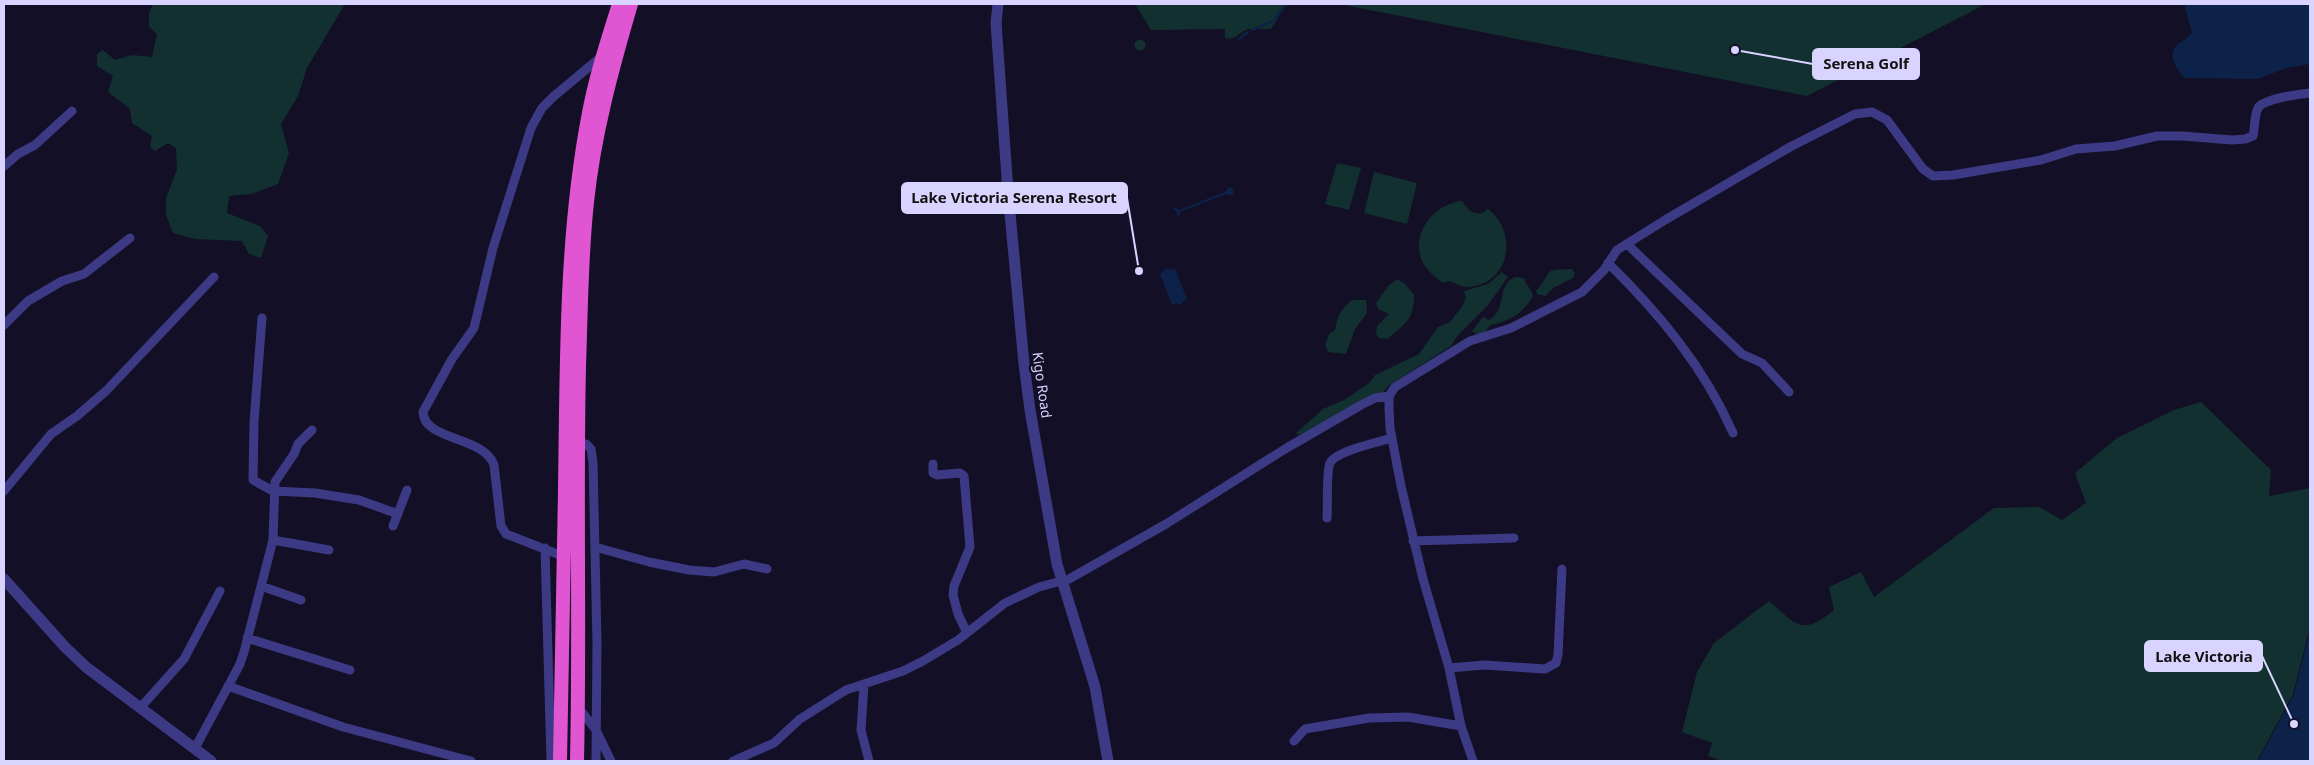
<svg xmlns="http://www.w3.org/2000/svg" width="2314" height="765" font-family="'Noto Sans',sans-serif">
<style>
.green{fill:#12302f}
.water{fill:#0c2248}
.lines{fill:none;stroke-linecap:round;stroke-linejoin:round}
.stream{stroke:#0c2248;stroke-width:2.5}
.minor{stroke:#3d3a85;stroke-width:9}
.tertiary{stroke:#3d3a85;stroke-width:11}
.trunk{stroke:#e055d1;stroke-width:14}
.labels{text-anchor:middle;stroke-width:5;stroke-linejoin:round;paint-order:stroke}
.street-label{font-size:14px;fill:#d9d4ff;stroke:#130f26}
.leader{fill:none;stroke:#d9d4ff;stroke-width:2}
.callout-dot{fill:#d9d4ff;stroke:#130f26;stroke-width:2}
.callout{fill:#d9d4ff;stroke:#d9d4ff;stroke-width:2}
.callout-label{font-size:15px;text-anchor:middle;font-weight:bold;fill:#111}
</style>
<rect width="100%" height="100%" fill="#130f26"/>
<path class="green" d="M153 4H345L307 68 298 96 281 124 289 153 278 184 251 194 229 196 227 213 260 226 268 236 261 258 249 254 242 241 195 239 173 233 166 215V198L177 169 176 148 168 143 155 151 150 147 152 136 132 123 130 109 108 92 113 76 97 66V54L103 50 115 60 132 55 152 57 157 34 149 27V13Z
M1135 4H1286L1271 29C1264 29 1257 28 1250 29 1239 30 1238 41 1225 38V29L1151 30Z
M1339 4H1986L1807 96Z
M1134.5 45a5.5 5.5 0 1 1 11 0a5.5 5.5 0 1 1-11 0Z
M1337 163 1361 168 1349 210 1325 204Z
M1374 172 1417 183 1407 224 1364 213Z
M1462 201C1468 211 1478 219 1488 209 1519 233 1510 285 1467 287 1458 287 1456 282 1447 281L1446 283C1440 282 1436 278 1431 273 1403 247 1428 204 1462 201Z
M1572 269 1575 273 1573 278 1553 288 1545 296 1537 294 1536 291C1555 271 1538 270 1572 269Z
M1502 272 1508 277 1488 305 1458 335 1451 346 1388 386 1380 396 1316 430 1298 435 1296 433 1323 409 1344 400 1369 383 1375 375 1419 354 1438 327 1450 322 1463 305 1466 297 1464 291 1488 284Z
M1516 277 1524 278C1526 285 1531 288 1533 296 1524 313 1508 322 1490 325L1485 332 1478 335 1472 331 1483 317 1489 320C1492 318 1496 314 1498 311 1504 300 1500 282 1516 277Z
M1398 279 1405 284 1414 295C1413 323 1405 322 1388 339L1379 338 1376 334 1377 326 1389 314 1378 309 1376 303 1389 285Z
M1352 300H1366L1367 313 1355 329 1346 354 1328 352 1325 345 1329 334 1335 330C1337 316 1341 309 1352 300Z
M2201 402 2271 470 2269 496 2310 488V627L2293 694 2257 761H1722L1708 756 1712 743 1682 732 1697 672 1714 643 1769 601C1798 626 1801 636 1834 610L1829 587 1861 572 1874 597 1994 508 2039 507 2062 520 2086 503 2075 473 2117 438 2174 410Z"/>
<path class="water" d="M2184 4H2310V64L2286 68 2258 79 2184 78C2177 68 2166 56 2177 45 2183 40 2188 39 2192 32Z
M1229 187 1234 189 1233 196 1226 194 1180 212 1179 217H1177V212L1173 209 1175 207 1179 210 1225 192Z
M1167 268 1171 270 1175 268 1187 299 1180 305 1176 303 1172 305 1160 274Z
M2310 630V761H2258L2294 694Z"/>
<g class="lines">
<path class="stream" d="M1252 30 1273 21 1286 4
M1239 39 1248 32"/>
<path class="minor" d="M4 166 18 154 35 145 72 111
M1627 244 1742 354 1762 363 1789 392
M1608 263C1659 313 1704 367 1733 433
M262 318 254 422 253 480 273 491 315 493 359 500 398 514
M4 325 28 301 62 281 84 274 130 238
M578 444H586L591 449 593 462 597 642 596 761
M933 464V473L937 475 960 473 964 476 970 547 954 586 953 595 958 614 967 633
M4 491 51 434 77 416 106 391 214 277
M1327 518C1328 507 1326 471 1330 463 1336 451 1379 442 1392 438
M393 526 407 490
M273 540 329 550
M1413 541 1514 538
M595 547 649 562 689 570 714 572 744 564 767 569
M545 548 551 761
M565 557 506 534 501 526 494 465C484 436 424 441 423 412L452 359 474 328 493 248 531 128 542 108 553 97 602 56
M261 586 301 600
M247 638 350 670
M1449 668 1484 665 1545 669 1556 663 1558 655 1562 569
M864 684 861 730 869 761
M228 686 343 727 471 761
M578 707 596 730 611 761
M140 708 184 659 220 591
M1294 741 1305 729 1369 718 1408 717 1461 726
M195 748 240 664 244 652 273 540 275 482 294 454 298 444 312 430
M733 761 774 743 800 719 846 690 903 671 923 661 958 640 1005 603 1039 587 1069 579 1166 524 1285 449 1361 405 1375 398 1389 396
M1473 761 1461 726 1449 668 1423 579 1401 486 1390 428 1389 409V396L1395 387 1470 341 1511 328 1582 292 1604 270 1617 250 1665 220 1790 147 1855 114 1872 112 1887 120 1923 169 1933 176 1953 175 2041 160 2076 149 2115 146 2157 136H2183L2232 140 2245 139 2253 136C2255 127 2254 116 2258 108 2263 99 2299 94 2310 93"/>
<path class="tertiary" d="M998 4 996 23 1008 192 1024 364 1030 410 1057 564 1095 687 1108 761
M4 579 65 647 86 667 211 761"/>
<path class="trunk" d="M560 761C561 671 564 580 565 489 567 365 565 241 588 118 595 79 607 42 619 4
M577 761C580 630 576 498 579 366 581 312 581 256 587 202 594 134 612 69 631 4"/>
</g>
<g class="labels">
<g class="street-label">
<text transform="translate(1042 385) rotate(82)" y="5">Kigo Road</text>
</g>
</g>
<path class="leader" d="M1735 50L1813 64M1139 271L1127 198M2294 724L2262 656"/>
<g class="callout-dot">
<circle cx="1735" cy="50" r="5"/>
<circle cx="1139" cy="271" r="5"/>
<circle cx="2294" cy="724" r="5"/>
</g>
<g class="callout">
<rect x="1813" y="49" width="106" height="30" rx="5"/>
<rect x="902" y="183" width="225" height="30" rx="5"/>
<rect x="2145" y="641" width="117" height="30" rx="5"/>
</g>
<g class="callout-label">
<text x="1866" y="69">Serena Golf</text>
<text x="1014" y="203">Lake Victoria Serena Resort</text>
<text x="2204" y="662">Lake Victoria</text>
</g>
<rect width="2314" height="765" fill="none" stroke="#d9d4ff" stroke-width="10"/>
</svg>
